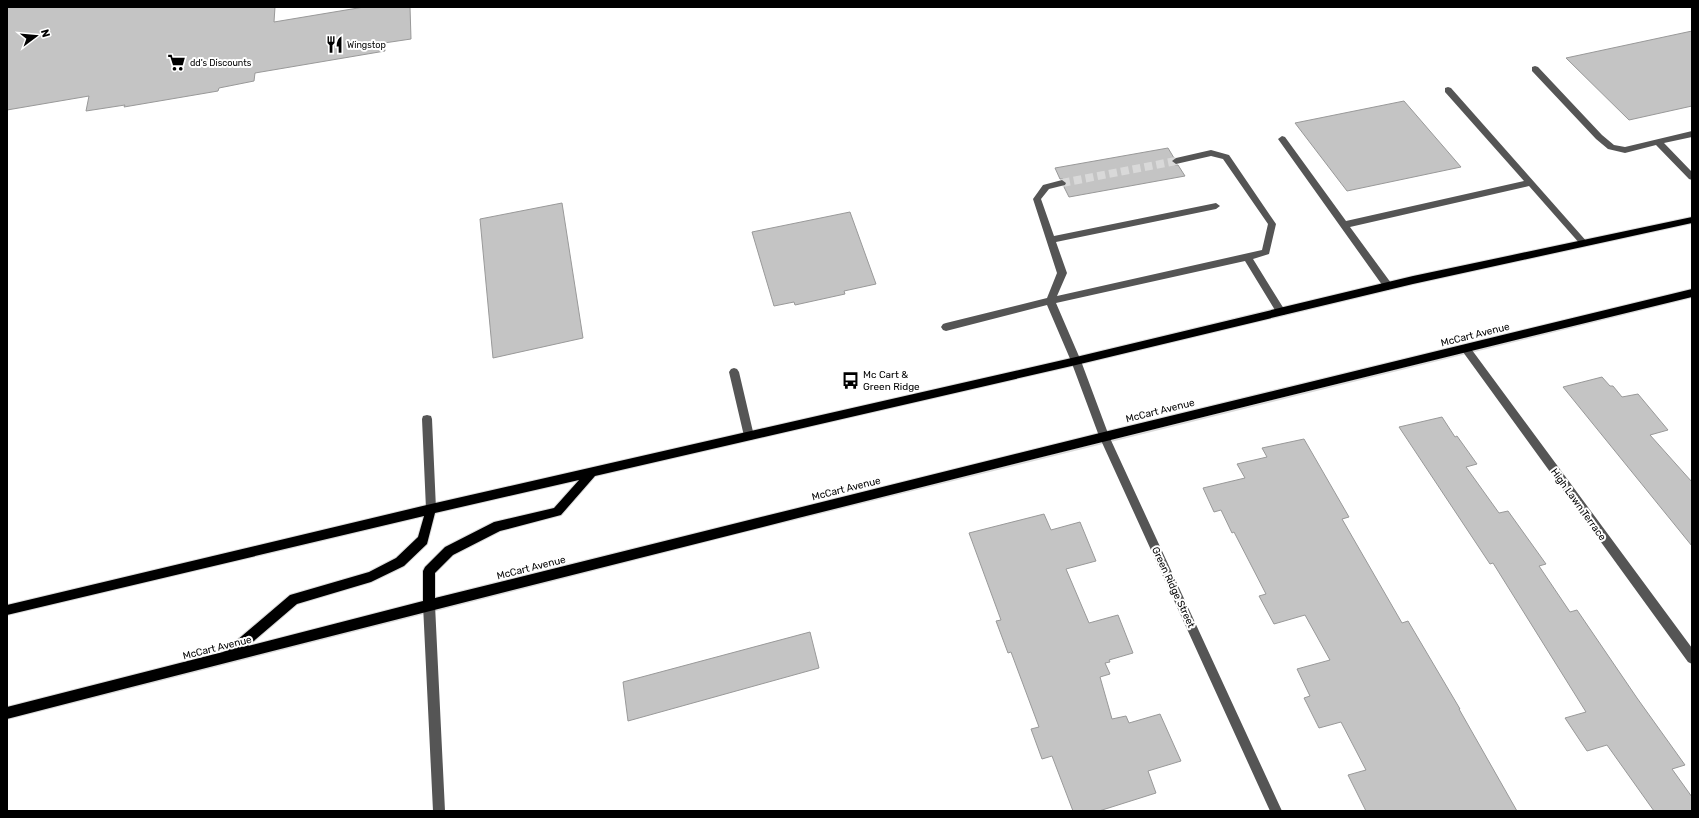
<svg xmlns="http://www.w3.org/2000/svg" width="1699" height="818" font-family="Rubik,sans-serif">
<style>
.building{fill:#c4c4c4;stroke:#999}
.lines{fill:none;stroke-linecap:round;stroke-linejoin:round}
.minor-tunnel{stroke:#d9d9d9;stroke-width:8;stroke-dasharray:8 4;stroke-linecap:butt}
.major-casing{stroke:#dbdbdb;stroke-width:2}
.minor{fill:#555;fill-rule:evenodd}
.major{fill:#000;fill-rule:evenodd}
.labels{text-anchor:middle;stroke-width:4;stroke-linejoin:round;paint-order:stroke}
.far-poi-label{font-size:9px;fill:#000;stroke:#fff;text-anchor:start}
.street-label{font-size:10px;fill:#000;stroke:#fff}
.poi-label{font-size:10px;fill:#000;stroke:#fff;text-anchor:start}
</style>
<rect width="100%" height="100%" fill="#fff"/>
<path class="building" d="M7 7H275L274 22 364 7H410L411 39 384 43 385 51 255 73 254 81 219 88 218 91 124 107 125 105 86 111 89 96 7 110Z
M1692 31V106L1629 120 1566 58Z
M1404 101 1461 167 1347 191 1295 123Z
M1168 148 1174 158 1171 160V162L1175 165H1178L1185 176 1069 197 1064 187 1067 183 1063 179H1060L1055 168Z
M562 203 583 338 493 358 480 219Z
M850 212 876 284 844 291 845 294 795 305 794 302 774 306 752 232Z
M1602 377 1610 386H1613L1622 397 1638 394 1668 430 1650 435 1692 482V546L1563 387Z
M1442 417 1455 437 1457 436 1477 464 1466 467 1499 513 1508 511 1546 564 1539 566 1570 612 1577 610 1637 698 1685 765 1672 769 1692 797V811H1654L1607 745 1587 751 1565 718 1586 712 1493 563 1490 564 1399 427Z
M1304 439 1349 517 1342 519 1402 623 1408 621 1460 709H1459L1517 811H1366L1348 775 1366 770 1341 722 1319 728 1304 698 1310 696 1297 669 1330 660 1305 615 1274 624 1259 596 1266 594 1234 532 1232 533 1221 510 1214 512 1203 488 1245 478 1237 464 1267 457 1262 448Z
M1044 514 1051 530 1080 522 1096 561 1066 569 1089 623 1118 615 1133 653 1109 660 1110 662 1105 663 1110 674 1100 677 1112 719 1126 716 1129 723 1160 714 1181 761 1148 771 1156 793 1099 811H1073L1052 756 1042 759 1031 729 1039 727 1011 652 1008 653 996 621 1001 620 969 533Z
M810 632 819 668 628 721 623 682Z"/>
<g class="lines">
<path class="minor-tunnel" d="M1062 183 1176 161"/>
<defs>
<path id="major" d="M1692 217V223L1413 284 1076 365 595 476 561 515 500 531 453 555 435 573V598L1104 432 1692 289V297C1129 434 568 575 7 719V707L223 652 290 595 369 572 396 558 418 537 424 516 7 615V605L431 504 1076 357 1413 276ZM579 480 554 508 494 522 445 547 425 567 423 571V601L248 646 297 604 371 582 404 566 427 544 435 513Z"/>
</defs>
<use href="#major" class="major-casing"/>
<path class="minor" d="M1535 66 1538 67 1602 135 1614 145 1625 147 1692 131V137L1664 143 1692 172V180L1689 179 1656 145 1625 153 1608 149 1596 139 1532 71V67Z
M1448 87 1451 88 1588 243 1587 245H1581L1529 186 1350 227 1391 283 1393 286 1388 290 1385 289 1278 139 1282 136 1285 137 1346 221 1524 181 1445 92V88Z
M1211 150 1229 155 1276 224 1269 254 1253 259 1284 309 1286 312 1284 315H1278L1245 261 1056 303 1081 361 1109 436 1282 811H1270L1099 436 1071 361 1047 305 946 331 943 330 941 327 943 324 946 323 1047 298 1057 273 1033 199 1043 185 1062 180 1066 183 1065 185 1049 189 1041 199 1054 236 1216 203 1220 206 1216 209 1056 242 1067 273 1057 296 1262 250 1268 224 1223 159 1211 156 1176 164 1172 161 1176 158Z
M1466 345 1469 346 1692 648V664L1688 662 1463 352 1461 349 1463 346Z
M734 368 737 369 739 372 754 436 753 439 749 440 745 439 744 436 729 372 731 369Z
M427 415 431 416 432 419 436 509 435 512 431 514 427 512 426 509 422 419 423 416Z
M429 600 433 601 435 605 445 811H433L423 605 425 601Z"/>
<use href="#major" class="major"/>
</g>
<defs>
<symbol id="restaurant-bare" viewBox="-9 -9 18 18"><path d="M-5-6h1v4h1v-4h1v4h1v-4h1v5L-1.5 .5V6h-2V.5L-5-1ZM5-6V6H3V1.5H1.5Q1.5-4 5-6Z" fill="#000" stroke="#fff" stroke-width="2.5" paint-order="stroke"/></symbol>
<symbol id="supermarket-bare" viewBox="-9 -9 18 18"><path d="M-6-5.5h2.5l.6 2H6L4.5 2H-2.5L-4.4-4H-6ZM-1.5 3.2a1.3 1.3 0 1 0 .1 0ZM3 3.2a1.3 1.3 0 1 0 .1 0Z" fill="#000" stroke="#fff" stroke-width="2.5" paint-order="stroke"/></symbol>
<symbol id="bus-bare" viewBox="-9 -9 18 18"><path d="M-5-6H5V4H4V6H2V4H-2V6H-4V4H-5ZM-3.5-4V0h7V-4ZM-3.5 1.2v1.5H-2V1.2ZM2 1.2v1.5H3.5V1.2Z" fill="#000" stroke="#fff" stroke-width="2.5" paint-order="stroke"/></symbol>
</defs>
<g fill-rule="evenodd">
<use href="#restaurant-bare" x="322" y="32" width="25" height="25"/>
<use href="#supermarket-bare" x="164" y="50" width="25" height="25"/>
<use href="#bus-bare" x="838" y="368" width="25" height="25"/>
</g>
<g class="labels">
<g class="far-poi-label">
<text x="347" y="48">Wingstop</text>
<text x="190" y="66">dd's Discounts</text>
</g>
<g class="street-label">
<text transform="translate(1475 334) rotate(-14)" y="4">McCart Avenue</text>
<text transform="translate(1160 410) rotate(-14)" y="4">McCart Avenue</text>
<text transform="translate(846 488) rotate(-14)" y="4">McCart Avenue</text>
<text transform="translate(1579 504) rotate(54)" y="4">High Lawn Terrace</text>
<text transform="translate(531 567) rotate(-14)" y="4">McCart Avenue</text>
<text transform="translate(1174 587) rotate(65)" y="4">Green Ridge Street</text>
<text transform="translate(217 647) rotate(-14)" y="4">McCart Avenue</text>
</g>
<g class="poi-label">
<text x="863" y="378">Mc Cart &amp;<tspan x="863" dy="12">Green Ridge</tspan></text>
</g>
</g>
<rect width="1699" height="818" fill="none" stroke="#000000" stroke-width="16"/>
<g transform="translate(36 36) rotate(74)" stroke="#ffffff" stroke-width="3" paint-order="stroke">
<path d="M0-3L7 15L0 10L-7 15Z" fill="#000000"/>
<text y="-6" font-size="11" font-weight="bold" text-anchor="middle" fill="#000000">N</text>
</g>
</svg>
